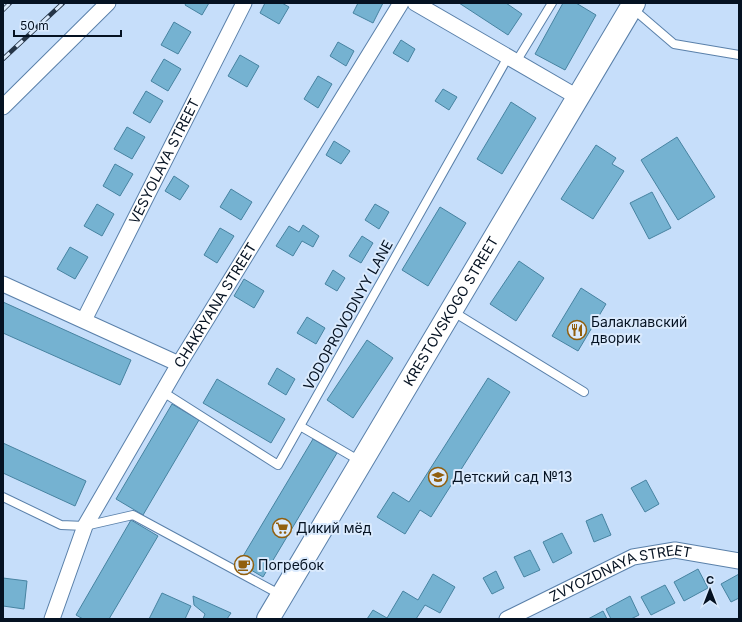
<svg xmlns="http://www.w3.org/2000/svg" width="742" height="622" font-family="Inter,sans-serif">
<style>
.building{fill:#75b2d1;stroke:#4783a1}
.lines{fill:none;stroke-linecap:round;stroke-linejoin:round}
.lane-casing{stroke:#5a80aa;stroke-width:10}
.street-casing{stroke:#5a80aa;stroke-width:17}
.secondary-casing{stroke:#5a80aa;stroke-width:24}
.lane{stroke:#fff;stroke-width:8}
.street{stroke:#fff;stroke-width:15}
.secondary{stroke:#fff;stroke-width:22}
.rail-casing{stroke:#263547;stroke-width:4.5}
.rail{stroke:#daeafd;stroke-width:3;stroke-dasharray:9;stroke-linecap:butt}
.labels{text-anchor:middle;stroke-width:4;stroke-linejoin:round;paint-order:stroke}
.street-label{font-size:14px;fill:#051222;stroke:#daeafd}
.poi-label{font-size:14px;fill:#051222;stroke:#daeafd;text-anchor:start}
</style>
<rect width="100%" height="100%" fill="#c6defa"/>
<path class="building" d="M186 3H209L202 15 185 5Z
M265 3H282L289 7 279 24 260 13Z
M358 3H383L373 23 353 13Z
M459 3H506L522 14 508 35Z
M563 3H576L596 15 565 70 535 54Z
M174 22 191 32 178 54 161 45Z
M401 40 415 49 408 62 393 53Z
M338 42 354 51 346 66 330 56Z
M240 55 259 66 247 87 228 76Z
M164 59 181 69 168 91 151 81Z
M318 76 332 84 318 108 304 99Z
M443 89 457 97 449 110 435 101Z
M146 91 163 101 150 123 133 113Z
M511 102 536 118 502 174 477 159Z
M127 127 145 137 132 159 114 149Z
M677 137 715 197 678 220 641 160Z
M334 141 350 151 341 164 326 155Z
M596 145 616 158 612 164 624 171 593 219 561 199Z
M115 164 133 174 120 196 103 186Z
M174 176 189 186 180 200 165 191Z
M231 189 252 202 241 220 220 207Z
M652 192 671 228 649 239 630 203Z
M97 204 114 214 102 236 84 226Z
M375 204 389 212 379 229 365 220Z
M440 207 466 223 428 286 402 270Z
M303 225 319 236 313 247 302 241 293 256 276 246 289 226 299 232Z
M220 228 234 236 217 263 204 255Z
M362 236 373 243 361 263 349 256Z
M70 247 88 257 75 279 57 269Z
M519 261 544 278 516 321 490 304Z
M333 270 345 278 337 291 325 284Z
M244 279 264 291 254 308 234 296Z
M581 288 606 304 578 351 552 336Z
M3 302 131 360 120 385 3 333Z
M307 317 325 328 316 344 297 333Z
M367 340 393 358 353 418 327 400Z
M277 368 295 379 286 395 268 384Z
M488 378 510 392 431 517 420 510 405 534 377 517 393 492 409 502Z
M217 379 285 419 271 443 203 403Z
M172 404 199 420 143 515 116 499Z
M313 439 337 453 263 577 239 563Z
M3 443 86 481 75 506 3 473Z
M646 480 659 504 645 512 631 488Z
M602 514 611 535 594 542 586 521Z
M131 520 158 536 109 619H83L76 615Z
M562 533 572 553 553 563 543 542Z
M530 550 540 570 524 577 514 557Z
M698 569 708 588 684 601 674 582Z
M496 571 504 588 492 594 483 578Z
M433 574 455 587 440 613 425 605 416 619H367L373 610 387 618 403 591 418 600Z
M739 574V598L731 602 721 584Z
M3 578 27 581 24 609 3 606Z
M665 585 675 603 651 615 641 597Z
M162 593 191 606 185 619H149Z
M193 596 231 613 227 619H203L205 614 194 605Z
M630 596 639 615 631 619H611L606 609Z
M603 611 607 619H588Z"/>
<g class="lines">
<defs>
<path id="lane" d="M632 8 674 44 739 55
M516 62 552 3
M452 311 584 392
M163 392 278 465 508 57
M300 426 360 461
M3 497 61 525 85 526 133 515 281 595"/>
<g id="street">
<path d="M415 3 579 98"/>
<path d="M3 107 108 3"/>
<path d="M3 284 179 364"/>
<path id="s1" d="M84 320 244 3"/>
<path id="s2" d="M52 619 85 526 179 364 401 3"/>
<path id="s3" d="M507 619 633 557 675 550 739 561"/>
</g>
<g id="secondary">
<path id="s4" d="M268 619 634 3"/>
</g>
</defs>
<use href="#lane" class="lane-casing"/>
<use href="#street" class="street-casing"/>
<use href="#secondary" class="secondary-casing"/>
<use href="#lane" class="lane"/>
<use href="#street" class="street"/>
<use href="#secondary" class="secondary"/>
<defs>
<path id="rail" d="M3 10 10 3
M3 59 63 3"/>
</defs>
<use href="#rail" class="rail-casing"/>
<use href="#rail" class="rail"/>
</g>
<defs>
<symbol id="restaurant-ring" viewBox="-11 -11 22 22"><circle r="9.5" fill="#daeafd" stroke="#915f0e" stroke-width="1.5"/><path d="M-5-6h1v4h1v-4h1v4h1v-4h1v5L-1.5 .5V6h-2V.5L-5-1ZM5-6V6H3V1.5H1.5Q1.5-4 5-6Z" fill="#915f0e"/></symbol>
<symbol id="school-ring" viewBox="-11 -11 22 22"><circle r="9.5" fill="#daeafd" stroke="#915f0e" stroke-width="1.5"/><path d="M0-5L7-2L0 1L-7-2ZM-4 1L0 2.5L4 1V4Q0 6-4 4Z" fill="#915f0e"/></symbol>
<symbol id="supermarket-ring" viewBox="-11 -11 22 22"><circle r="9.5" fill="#daeafd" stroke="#915f0e" stroke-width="1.5"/><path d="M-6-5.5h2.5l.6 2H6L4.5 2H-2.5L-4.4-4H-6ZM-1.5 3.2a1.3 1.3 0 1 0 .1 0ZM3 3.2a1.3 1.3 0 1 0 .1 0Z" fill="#915f0e"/></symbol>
<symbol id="cafe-ring" viewBox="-11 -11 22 22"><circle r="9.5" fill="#daeafd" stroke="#915f0e" stroke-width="1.5"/><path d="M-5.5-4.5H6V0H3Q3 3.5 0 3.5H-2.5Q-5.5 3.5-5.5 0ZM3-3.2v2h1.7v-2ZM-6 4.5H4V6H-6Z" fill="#915f0e"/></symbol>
</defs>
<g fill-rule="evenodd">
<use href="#restaurant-ring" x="566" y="319" width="22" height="22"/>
<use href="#school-ring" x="427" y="466" width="22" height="22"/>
<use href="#supermarket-ring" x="271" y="517" width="22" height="22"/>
<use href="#cafe-ring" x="233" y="554" width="22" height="22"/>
</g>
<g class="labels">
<g class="street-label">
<text dy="5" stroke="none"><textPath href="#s1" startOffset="178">VESYOLAYA STREET</textPath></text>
<text dy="5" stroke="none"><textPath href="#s2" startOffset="355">CHAKRYANA STREET</textPath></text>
<text dy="5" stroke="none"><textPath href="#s4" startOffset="358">KRESTOVSKOGO STREET</textPath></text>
<text transform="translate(348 315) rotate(-61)" y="5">VODOPROVODNYY LANE</text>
<text dy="5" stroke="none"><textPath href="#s3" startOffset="124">ZVYOZDNAYA STREET</textPath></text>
</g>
<g class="poi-label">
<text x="591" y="327">Балаклавский<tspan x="591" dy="16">дворик</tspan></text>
<text x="452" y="482">Детский сад №13</text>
<text x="296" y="533">Дикий мёд</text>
<text x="258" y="570">Погребок</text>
</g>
</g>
<rect width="742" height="622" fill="none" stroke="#051222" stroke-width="8"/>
<g transform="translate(710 590)" stroke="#daeafd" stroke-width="3" paint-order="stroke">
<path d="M0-3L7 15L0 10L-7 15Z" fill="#051222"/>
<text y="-6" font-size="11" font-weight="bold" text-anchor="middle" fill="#051222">С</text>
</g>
<path d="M14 30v6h107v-6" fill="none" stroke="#051222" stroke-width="2"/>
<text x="20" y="30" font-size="12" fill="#051222" stroke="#daeafd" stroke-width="3" paint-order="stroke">50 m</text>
</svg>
